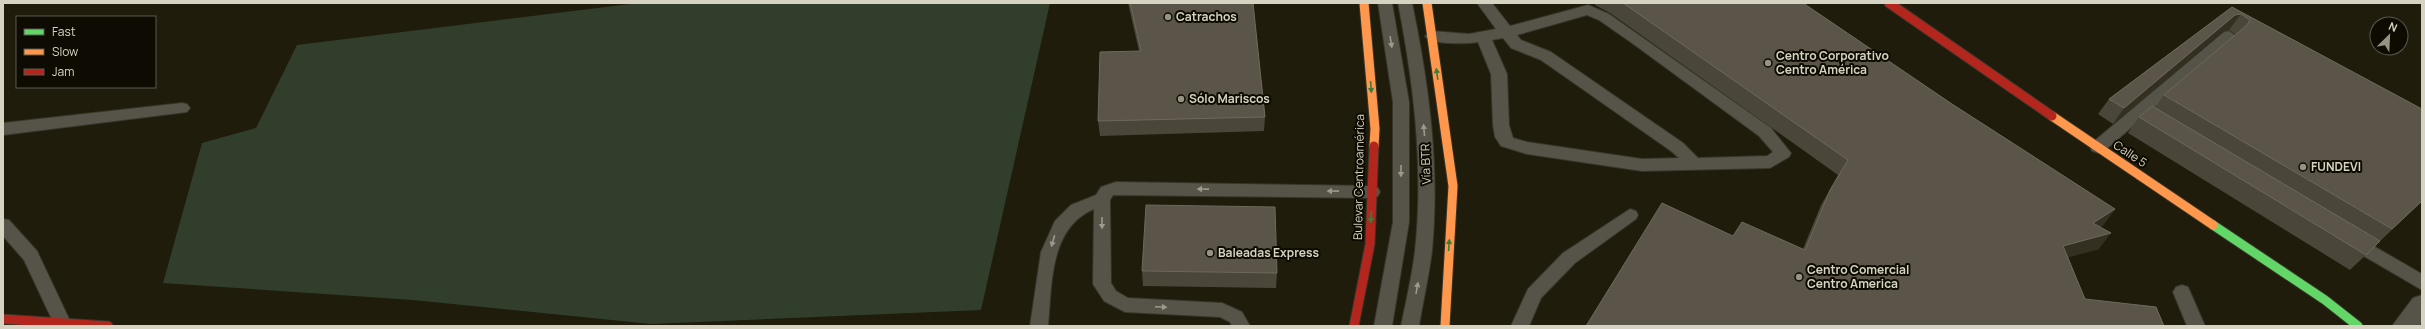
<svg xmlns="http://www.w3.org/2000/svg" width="2425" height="329" font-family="Manrope,sans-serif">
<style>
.green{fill:#323e2c}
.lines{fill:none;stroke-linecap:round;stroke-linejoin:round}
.lane-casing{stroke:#373529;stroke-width:2}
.street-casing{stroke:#373529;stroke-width:2}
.fast-casing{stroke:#373529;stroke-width:11}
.slow-casing{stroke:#373529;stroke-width:11}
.jam-casing{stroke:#373529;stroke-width:11}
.lane{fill:#565448;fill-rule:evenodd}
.street{fill:#565448;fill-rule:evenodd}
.fast{stroke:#63d668;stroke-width:9}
.slow{stroke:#ff974d;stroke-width:9}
.jam{stroke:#b3261e;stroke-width:9}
.wall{fill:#4a4639}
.shaded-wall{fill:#332f21}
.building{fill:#5a5548;stroke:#6d695b}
.oneway{fill:#9c9a8b}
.oneway2{fill:#3c7b3a}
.poi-dot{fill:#969382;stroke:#0d0b02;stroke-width:1.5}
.labels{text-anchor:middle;stroke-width:4;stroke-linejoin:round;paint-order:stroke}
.poi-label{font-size:12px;font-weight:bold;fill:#d6d3c2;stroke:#0d0b02;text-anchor:start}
.street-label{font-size:12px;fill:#d6d3c2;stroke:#0d0b02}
</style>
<rect width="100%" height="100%" fill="#1f1c0c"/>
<path class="green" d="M638 3H1050L981 310 651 324 413 300 163 283 202 143 256 128 297 45Z"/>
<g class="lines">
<defs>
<path id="lane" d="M1378 3H1392L1409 102V222L1392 326H1374L1393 222V102Z
M1398 3H1412C1429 85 1440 167 1432 251 1429 276 1423 301 1419 326H1401C1406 301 1412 276 1415 251 1424 168 1414 85 1398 3Z
M1477 3H1492L1510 26 1588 5 1609 14 1771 128 1791 153 1789 157 1770 168 1642 171 1527 154 1501 146 1495 137 1493 125 1491 74 1478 42C1468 44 1430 45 1425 36L1432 31 1469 34 1496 29ZM1587 15 1599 20 1632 43 1759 136 1773 152 1767 156 1698 158 1683 143 1551 52 1521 40 1517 35ZM1503 38 1511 48 1541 60 1671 151 1679 158 1642 159 1527 142 1513 138 1509 125 1507 74 1492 40Z
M2229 31 2236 36 2234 40 2150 111 2168 122 2170 126 2168 130H2156L2140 120 2104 151 2098 153 2092 151 2090 147 2092 143 2224 32Z
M182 103 187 104 190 108 187 112 3 135V123Z
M1116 182 1372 186 1378 188 1380 192 1378 196 1372 198 1113 195 1110 200 1111 283 1116 291 1128 298 1222 303 1242 312 1250 326H1232L1230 322 1220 317 1125 312 1104 301 1093 284 1094 209C1049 228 1052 285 1048 326H1030L1041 252 1055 221 1071 205 1096 195 1101 187Z
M1630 209 1636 211 1638 215 1636 219 1575 263 1541 298 1529 326H1511L1528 289 1563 253Z
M3 219 9 220 37 251 71 323 69 326H55L24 260 3 236Z
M2351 233 2422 274V290L2345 245 2343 240 2345 235Z
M2182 285 2188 287 2205 326H2187L2173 292 2176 287Z"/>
<path id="street" d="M2422 295V322L2419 326H2392L2413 298Z"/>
<path id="fast" d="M2213 225 2325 300 2358 326"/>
<path id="slow" d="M1364 3 1375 129 1374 146
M1427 3 1453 186 1445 326
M2052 116 2213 225"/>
<path id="jam" d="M1889 3 2052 116
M3 319 108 326
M1354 326 1370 244 1374 146"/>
</defs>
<use href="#lane" class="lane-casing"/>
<use href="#street" class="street-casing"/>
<use href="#fast" class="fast-casing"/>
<use href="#slow" class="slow-casing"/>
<use href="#jam" class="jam-casing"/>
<use href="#lane" class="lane"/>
<use href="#street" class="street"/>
<use href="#fast" class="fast"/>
<use href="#slow" class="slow"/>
<use href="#jam" class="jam"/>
</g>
<path class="wall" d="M1128 3H1253L1265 117 1264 131 1100 136 1098 121 1139 51Z
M1596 3H1803L1952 104 2115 209 2103 225 2100 227 2099 249 2068 257 2085 299 2164 326 1733 236 1803 249 1821 205 1830 190 1838 175 1610 13 1595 5Z
M2232 7 2422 109V201L2350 270 2128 133 2139 117 2155 108 2164 95 2236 35 2229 30 2223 31 2113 124 2098 114 2109 99Z
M1142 271 1277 273 1276 288 1143 286Z"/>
<path class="shaded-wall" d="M2241 14 2229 30 2223 31 2113 124 2124 108 2235 15Z
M2115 209 2103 225 2081 239 2093 223Z
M2111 233 2099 249 2051 262 2063 246Z"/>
<path class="building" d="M1130 3H1253L1265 117 1098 121 1100 52 1141 51Z
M1623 3H1803L1952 104 2115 209 2093 223 2111 233 2063 246 2085 299 2156 307 2164 326H1586L1662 203 1733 236 1742 222 1805 250 1830 190 1848 160Z
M2232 7 2422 109V201L2392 229 2164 95 2247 25 2250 20 2241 14 2235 15 2124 108 2109 99Z
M2152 106 2380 241 2366 255 2139 117Z
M1146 205 1275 207 1277 273 1142 271Z"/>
<defs><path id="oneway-solid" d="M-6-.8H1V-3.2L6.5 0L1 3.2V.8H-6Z"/></defs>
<g class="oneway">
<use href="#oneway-solid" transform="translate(1391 42) rotate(81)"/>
<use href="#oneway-solid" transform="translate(1424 130) rotate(-95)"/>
<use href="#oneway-solid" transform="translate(1401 171) rotate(90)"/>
<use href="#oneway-solid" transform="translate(1203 189) rotate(-179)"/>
<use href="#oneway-solid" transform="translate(1333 191) rotate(-179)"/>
<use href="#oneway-solid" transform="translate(1102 223) rotate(90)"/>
<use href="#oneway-solid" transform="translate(1053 241) rotate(106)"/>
<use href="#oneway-solid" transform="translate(1417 288) rotate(-80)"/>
<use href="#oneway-solid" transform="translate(1161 307) rotate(3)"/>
</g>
<g class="oneway2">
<use href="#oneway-solid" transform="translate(1437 74) rotate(-98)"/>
<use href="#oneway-solid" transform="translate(1371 87) rotate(86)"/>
<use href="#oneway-solid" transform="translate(1371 217) rotate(92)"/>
<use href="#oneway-solid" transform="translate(1449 245) rotate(-86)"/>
</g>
<g class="poi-dot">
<circle cx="1168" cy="17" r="4"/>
<circle cx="1768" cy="63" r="4"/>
<circle cx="1181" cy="99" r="4"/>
<circle cx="2303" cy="167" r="4"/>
<circle cx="1210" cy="253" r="4"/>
<circle cx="1799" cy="277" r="4"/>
</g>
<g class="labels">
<g class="poi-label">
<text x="1176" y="21">Catrachos</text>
<text x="1776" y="60">Centro Corporativo<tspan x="1776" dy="14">Centro América</tspan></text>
<text x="1189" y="103">Sólo Mariscos</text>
<text x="2311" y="171">FUNDEVI</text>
<text x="1218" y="257">Baleadas Express</text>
<text x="1807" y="274">Centro Comercial<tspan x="1807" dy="14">Centro America</tspan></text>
</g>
<g class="street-label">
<text transform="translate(2130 154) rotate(34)" y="4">Calle 5</text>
<text transform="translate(1426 164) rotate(-92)" y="4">Vía BTR</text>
<text transform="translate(1359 177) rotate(-89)" y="4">Bulevar Centroamérica</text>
</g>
</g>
<rect width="2425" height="329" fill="none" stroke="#d6d3c2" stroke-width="8"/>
<rect x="16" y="16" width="140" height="72" fill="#0d0b02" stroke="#5d5b4f"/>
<rect x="24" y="29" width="20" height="6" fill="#63d668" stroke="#5d5b4f"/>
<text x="52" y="36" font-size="12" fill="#d6d3c2">Fast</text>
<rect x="24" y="49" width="20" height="6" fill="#ff974d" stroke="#5d5b4f"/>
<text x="52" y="56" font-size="12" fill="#d6d3c2">Slow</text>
<rect x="24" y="69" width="20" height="6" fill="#b3261e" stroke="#5d5b4f"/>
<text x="52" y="76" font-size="12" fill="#d6d3c2">Jam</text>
<g transform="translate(2389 36) rotate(24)"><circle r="19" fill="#0d0b02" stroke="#5d5b4f"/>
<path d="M0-3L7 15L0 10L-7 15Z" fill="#969382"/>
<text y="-6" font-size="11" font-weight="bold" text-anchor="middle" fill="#d6d3c2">N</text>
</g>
</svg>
